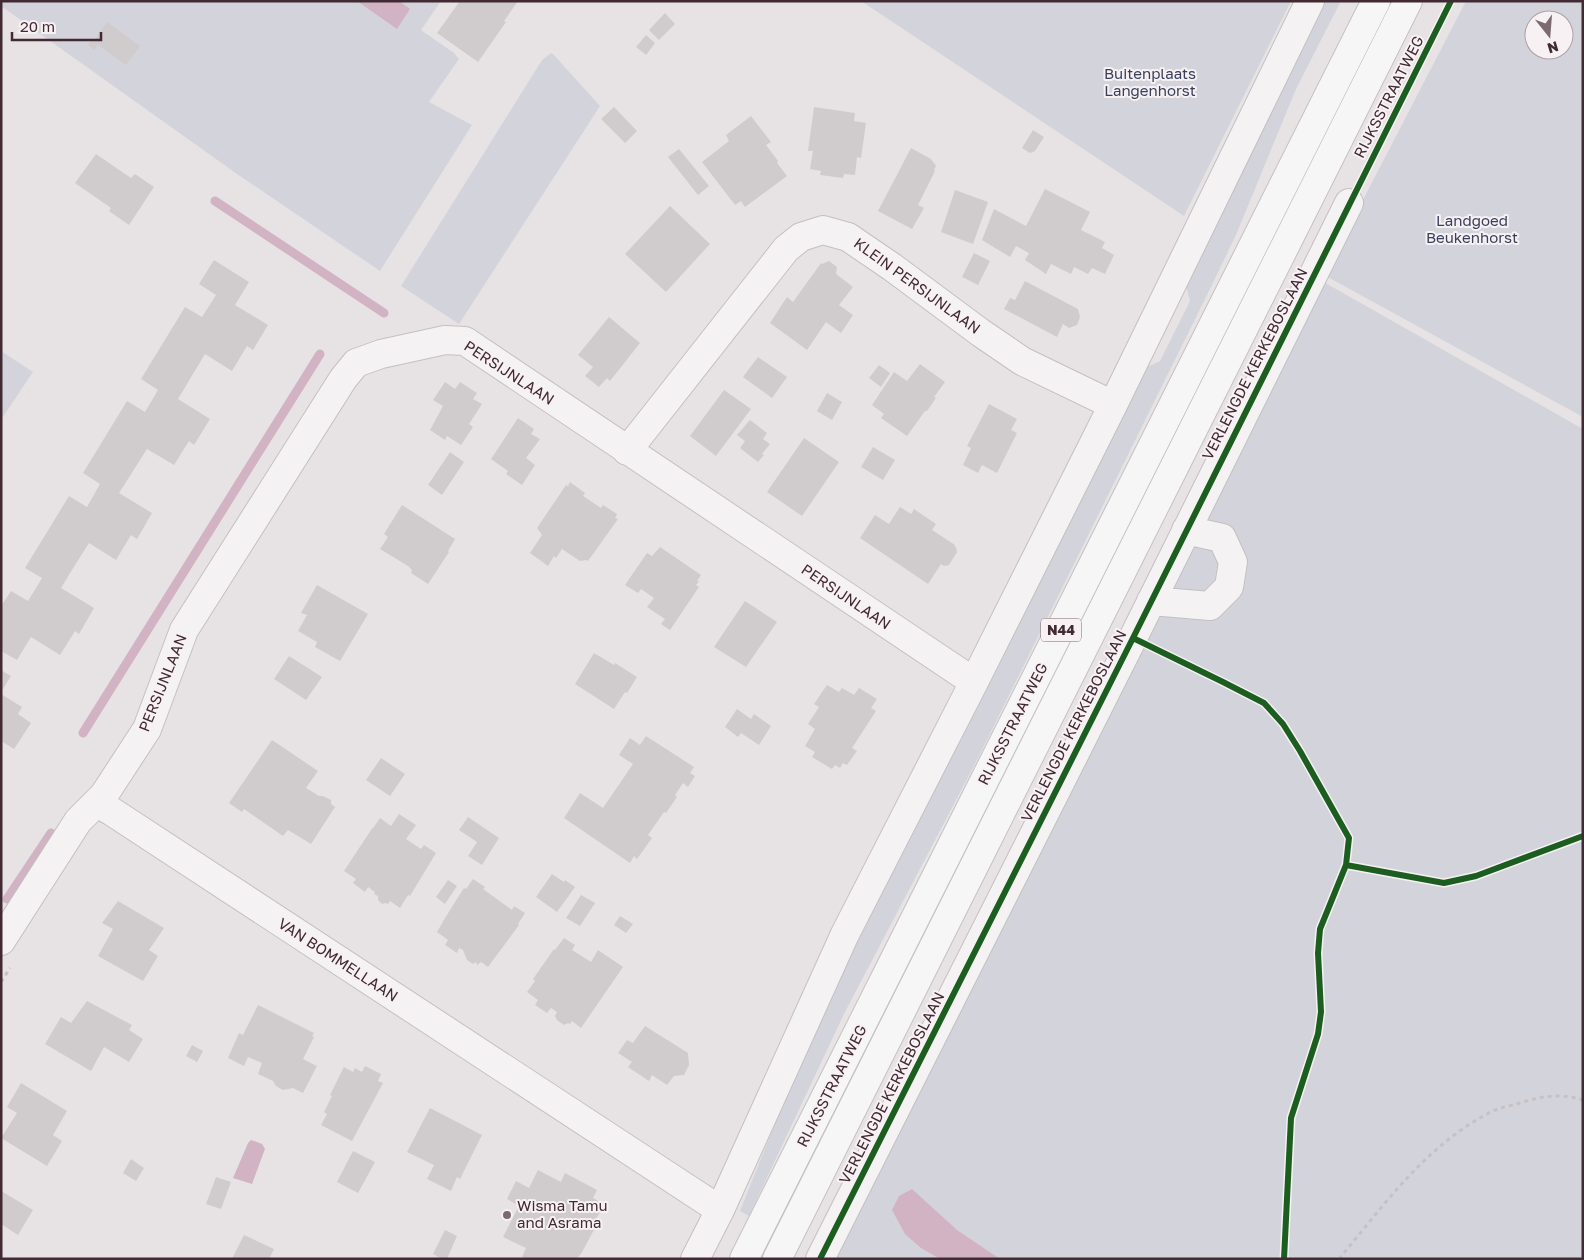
<svg xmlns="http://www.w3.org/2000/svg" width="1584" height="1260" font-family="'Golos Text',sans-serif">
<style>
.green{fill:#d3d4db;fill-rule:evenodd}
.water{fill:#d1b3c3}
.lines{fill:none;stroke-linecap:round;stroke-linejoin:round}
.stream{stroke:#d1b3c3;stroke-width:9}
.building{fill:#d0cbcd}
.minor-casing{stroke:#c4bfc1;stroke-width:30}
.primary-casing{stroke:#c5c0c2;stroke-width:30}
.path{stroke:#c7c1c3;stroke-width:3;stroke-dasharray:4 4;stroke-linecap:butt}
.minor{stroke:#f5f2f3;stroke-width:28}
.primary{stroke:#f7f6f6;stroke-width:28}
.cycleway-casing{stroke:#f7f1f4;stroke-width:9}
.cycleway{stroke:#1b5e20;stroke-width:6}
.poi-dot{fill:#7b6b71;stroke:#f7f1f4;stroke-width:2}
.labels{text-anchor:middle;stroke-width:4;stroke-linejoin:round;paint-order:stroke}
.shield{fill:#f7f1f4;stroke:#78666d;stroke-width:1}
.shield-label{font-size:14px;font-weight:bold;fill:#412a33}
.park-label{font-size:15px;fill:#38405c;stroke:#f7f1f4}
.street-label{font-size:15px;fill:#412a33;stroke:#f7f1f4}
.poi-label{font-size:15px;fill:#412a33;stroke:#f7f1f4;text-anchor:start}
</style>
<rect width="100%" height="100%" fill="#e7e3e5"/>
<path class="green" d="M1 1H441L421 30 454 53 459 59 429 102 472 125 380 271 237 174 1 6Z
M861 1H1291L1184 216Z
M1322 1H1341L1296 89 1236 235 1212 285 976 762 844 1014 749 1216 740 1211 793 1078 870 916 1056 549 1145 368 1160 361 1190 301 1186 286Z
M1466 1H1583V417L1324 275ZM1534 20H1564V50H1534Z
M551 53 554 55 600 106 459 324 401 286 542 60Z
M1322 281 1583 429V1259H828Z
M1 351 33 372 1 420Z"/>
<path class="water" d="M357 1H399L410 9 397 29Z
M251 1140 262 1144 265 1149 252 1184 233 1178 248 1143Z
M912 1189 957 1230 1000 1259H940L921 1248 905 1234 892 1210 899 1196Z"/>
<g class="lines">
<path class="stream" d="M215 201 384 313
M83 733 320 354
M7 899 51 833"/>
</g>
<path class="building" d="M460 1H518L504 21 506 22 478 62 437 33Z
M665 13 675 24 659 40 649 30Z
M107 22 140 46 126 65 98 45 94 50 88 45 91 40 93 42Z
M646 35 655 43 646 55 636 47Z
M614 107 637 131 625 143 601 119Z
M814 107 855 113 854 121 866 123 861 158 857 157 855 175 844 174 843 178 820 175 821 171 810 169 813 151H808Z
M751 116 771 142 766 145 778 161 777 163 787 176 745 207 741 201 735 205 702 162 729 141 726 135Z
M1033 130 1044 137 1035 151 1030 153 1022 148Z
M911 148 931 159 936 166 934 170 935 171 918 205 924 208 912 229 878 211Z
M679 149 709 186 698 195 668 157Z
M96 154 131 178 135 174 154 187 129 225 109 211 111 208 75 183Z
M1045 189 1090 212 1081 230 1105 242 1102 248 1114 255 1105 274 1092 268 1088 274 1074 267 1071 274 1051 264 1046 274 1025 260 1029 253 1016 246 1010 257 982 240 994 209 1026 226Z
M955 190 988 202 973 244 941 232Z
M670 206 710 244 666 292 625 254Z
M974 253 990 261 978 285 962 277Z
M214 260 249 282 235 305 268 325 253 350 247 346 232 371 205 354 178 399 210 419 194 445 189 441 174 465 147 449 119 493 152 513 137 539 131 535 116 560 89 543 75 565 61 588 94 608 79 634 75 631 60 655 31 637 17 660 1 651V606L11 591 28 601 42 578 25 568 69 496 87 507 100 484 83 473 127 401 145 412 158 390 141 379 185 307 202 317 216 295 199 284Z
M829 261 837 267 836 274 853 287 839 305 853 315 841 333 826 322 807 350 770 323 787 297 793 302 821 263 822 264Z
M1025 281 1078 309 1080 317 1077 325 1069 328 1063 324 1057 337 1004 309 1010 298 1015 300Z
M609 317 640 343 610 381 607 378 599 387 585 376 593 367 578 355Z
M758 357 787 377 772 398 743 377Z
M920 364 945 382 934 397 936 398 927 411H925L907 436 881 418 884 414 872 405 894 372 907 381Z
M879 365 890 373 881 387 869 378Z
M445 382 455 389 460 382 477 393 473 399 482 404 469 424 473 427 461 445 447 436 445 440 430 430 443 406 433 400Z
M724 390 751 409 716 456 690 436Z
M827 393 842 402 832 420 817 411Z
M989 404 1017 419 1011 430 1017 433 997 473 982 465 978 473 963 465 971 448 967 446Z
M518 418 534 429 531 434 540 439 526 458 535 465 522 485 506 474 508 471 491 459Z
M750 420 767 433 763 439 770 444 762 454 764 455 758 462 740 448 745 441 737 435Z
M804 438 839 462 802 516 767 492Z
M873 447 895 460 883 480 861 467Z
M450 452 464 462 442 495 428 485Z
M570 482 585 493 583 496 601 508 603 505 617 514 615 518 618 519 588 561 586 560 580 561 562 549 556 558 554 556 548 566 530 553 542 535 537 528 566 485 568 486Z
M402 505 455 539 448 551 449 552 428 584 411 573 412 570 408 566 380 549 388 537 384 534Z
M900 507 911 514 914 509 936 524 932 530 955 545 954 546 956 547 957 552 949 565 944 566 941 564 928 584 860 538 875 515 889 524Z
M660 547 701 575 697 581H699L696 585 699 587 670 630 661 624 665 619 647 607 654 598 641 589 638 593 625 585 647 553 652 556Z
M317 585 368 614 340 661 315 647 317 642 298 631 307 615 301 613Z
M745 601 777 622 746 667 714 647Z
M594 653 614 665 615 663 637 677 627 693 625 692 614 709 575 684Z
M289 656 322 677 306 700 274 679Z
M1 670 11 676 1 692Z
M827 685 839 692 842 688 854 695 859 688 877 699 871 708 876 711 852 748 857 751 847 765 843 763 840 768 835 765 832 769 812 757 815 752 805 746 815 729 808 724 819 707 814 704Z
M1 694 22 707 18 714 31 723 14 749 1 741Z
M737 709 751 719 754 714 771 726 759 745 741 733 738 737 725 727Z
M646 736 694 767 690 773 695 776 688 787 683 783 675 795 677 797 666 813 664 812 648 835 652 838 637 859 634 856 630 863 564 818 580 793 603 808 633 764 619 755 630 738 640 745Z
M272 740 318 771 306 788 319 796H323L331 800V804L335 807 311 844 288 830 283 836 244 809 242 812 229 803Z
M381 758 405 774 390 796 366 780Z
M399 814 416 825 406 839 421 849 424 845 436 853 410 896 408 895 400 908 390 901 388 904 385 903 382 904 378 900V896L374 894 375 892 368 887 365 892 353 883 356 879 344 871 373 827V828L380 818 391 826Z
M468 817 499 838 482 865 468 856 477 842 459 830Z
M552 874 564 882 565 880 575 887 557 912 536 897Z
M473 879 485 887 483 889 512 910 514 906 525 913 518 924 519 925 488 967 481 962 477 965 476 962 473 964 467 960 463 950 459 948 457 953 445 945 448 940 437 932 445 918 464 888 466 889Z
M448 880 457 886 445 904 436 897Z
M581 895 595 903 580 926 566 918Z
M118 901 164 928 149 950 158 956 143 981 98 956 113 929 102 923Z
M620 916 633 924 626 933 614 925Z
M564 938 575 945 572 950 591 962 598 950 623 967 581 1028 572 1021 570 1024 568 1023 564 1025 557 1020 555 1016 557 1012 551 1008 547 1013 535 1005 538 1000 527 992 535 981 533 979 554 949 555 950Z
M87 1001 132 1025 129 1030 143 1039 129 1062 104 1047 91 1071 45 1044 61 1017 71 1023Z
M258 1005 314 1033 312 1036 314 1037 303 1059 317 1066 303 1093 293 1088 283 1090 276 1086 273 1081 258 1074 262 1063 248 1057 244 1066 228 1058 239 1033 243 1035Z
M645 1026 688 1053 689 1065 684 1075 674 1076 667 1085 652 1075 649 1081 628 1067 632 1062 618 1053 627 1040 633 1043Z
M192 1045 203 1051 197 1062 186 1056Z
M365 1066 381 1074 378 1081 383 1083 352 1141 321 1125 327 1114 324 1112 332 1096 330 1095 344 1067 353 1072 355 1068 362 1072Z
M21 1083 67 1111 53 1135 62 1141 47 1166 1 1138 17 1113 7 1107Z
M430 1108 482 1135 460 1179 457 1177 451 1191 427 1179 434 1165 407 1152Z
M353 1151 375 1162 358 1193 337 1182Z
M131 1159 144 1168 136 1181 123 1173Z
M538 1170 561 1182 565 1173 597 1190 593 1198 600 1202 602 1208 595 1221 596 1226 581 1254 576 1259H527L522 1257 526 1248 503 1237 519 1206 507 1199 516 1181 529 1188Z
M216 1177 231 1182 221 1209 206 1204Z
M1 1191 33 1210 18 1235 1 1224Z
M445 1230 457 1236 447 1259H442L433 1254Z
M244 1235 274 1249 269 1259H232Z"/>
<g class="lines">
<defs>
<path id="minor" d="M627 451 786 249 801 237 823 230 848 237 892 267 981 333 1022 361 1113 405
M1151 601 1210 606 1229 587 1233 562 1222 538 1186 530
M96 803 111 811 720 1210
M1 941 78 821 104 795 147 729 184 630 343 379 356 363 381 354 445 340 465 341 974 682
M695 1259 720 1210 845 934 974 682 1113 405 1310 1
M820 1259 1133 638 1349 203"/>
<path id="primary" d="M744 1259 1376 1
M777 1259 1408 1"/>
</defs>
<use href="#minor" class="minor-casing"/>
<use href="#primary" class="primary-casing"/>
<path class="path" d="M1 982 10 968
M1339 1259C1383 1206 1425 1147 1487 1114 1497 1108 1509 1106 1520 1103 1540 1096 1562 1093 1583 1100"/>
<use href="#minor" class="minor"/>
<use href="#primary" class="primary"/>
<defs>
<path id="cycleway" d="M1133 638 1223 682 1264 703 1283 724 1300 751 1349 838 1346 865 1320 929 1318 953 1321 1012 1318 1034 1291 1118 1284 1259
M1346 865 1444 883 1476 876 1583 836
M820 1259 1133 638 1451 1"/>
</defs>
<use href="#cycleway" class="cycleway-casing"/>
<use href="#cycleway" class="cycleway"/>
</g>
<circle class="poi-dot" cx="507" cy="1215" r="5"/>
<g class="labels">
<rect class="shield" x="1041" y="618.5" width="40" height="23" rx="4"/>
<g class="shield-label">
<text x="1061" y="635">N44</text>
</g>
<g class="park-label">
<text x="1150" y="79">Buitenplaats<tspan x="1150" dy="17">Langenhorst</tspan></text>
<text x="1472" y="226">Landgoed<tspan x="1472" dy="17">Beukenhorst</tspan></text>
</g>
<g class="street-label">
<text transform="translate(1389 97) rotate(-63)" y="5">RIJKSSTRAATWEG</text>
<text transform="translate(917 286) rotate(36)" y="5">KLEIN PERSIJNLAAN</text>
<text transform="translate(1255 364) rotate(-63)" y="5">VERLENGDE KERKEBOSLAAN</text>
<text transform="translate(509 373) rotate(33)" y="5">PERSIJNLAAN</text>
<text transform="translate(846 597) rotate(34)" y="5">PERSIJNLAAN</text>
<text transform="translate(163 683) rotate(-68)" y="5">PERSIJNLAAN</text>
<text transform="translate(1013 724) rotate(-63)" y="5">RIJKSSTRAATWEG</text>
<text transform="translate(1074 726) rotate(-63)" y="5">VERLENGDE KERKEBOSLAAN</text>
<text transform="translate(338 960) rotate(33)" y="5">VAN BOMMELLAAN</text>
<text transform="translate(832 1086) rotate(-63)" y="5">RIJKSSTRAATWEG</text>
<text transform="translate(892 1088) rotate(-63)" y="5">VERLENGDE KERKEBOSLAAN</text>
</g>
<g class="poi-label">
<text x="517" y="1211">Wisma Tamu<tspan x="517" dy="17">and Asrama</tspan></text>
</g>
</g>
<rect width="1584" height="1260" fill="none" stroke="#412a33" stroke-width="5"/>
<g transform="translate(1549 35) rotate(163)"><circle r="24" fill="#f7f1f4" stroke="#aea1a7"/>
<path d="M0-4L9 19L0 12L-9 19Z" fill="#7b6b71"/>
<text y="-8" font-size="14" font-weight="bold" text-anchor="middle" fill="#412a33">N</text>
</g>
<path d="M12 32v8h89v-8" fill="none" stroke="#412a33" stroke-width="2.5"/>
<text x="20" y="32" font-size="15" fill="#412a33" stroke="#f7f1f4" stroke-width="4" paint-order="stroke">20 m</text>
</svg>
